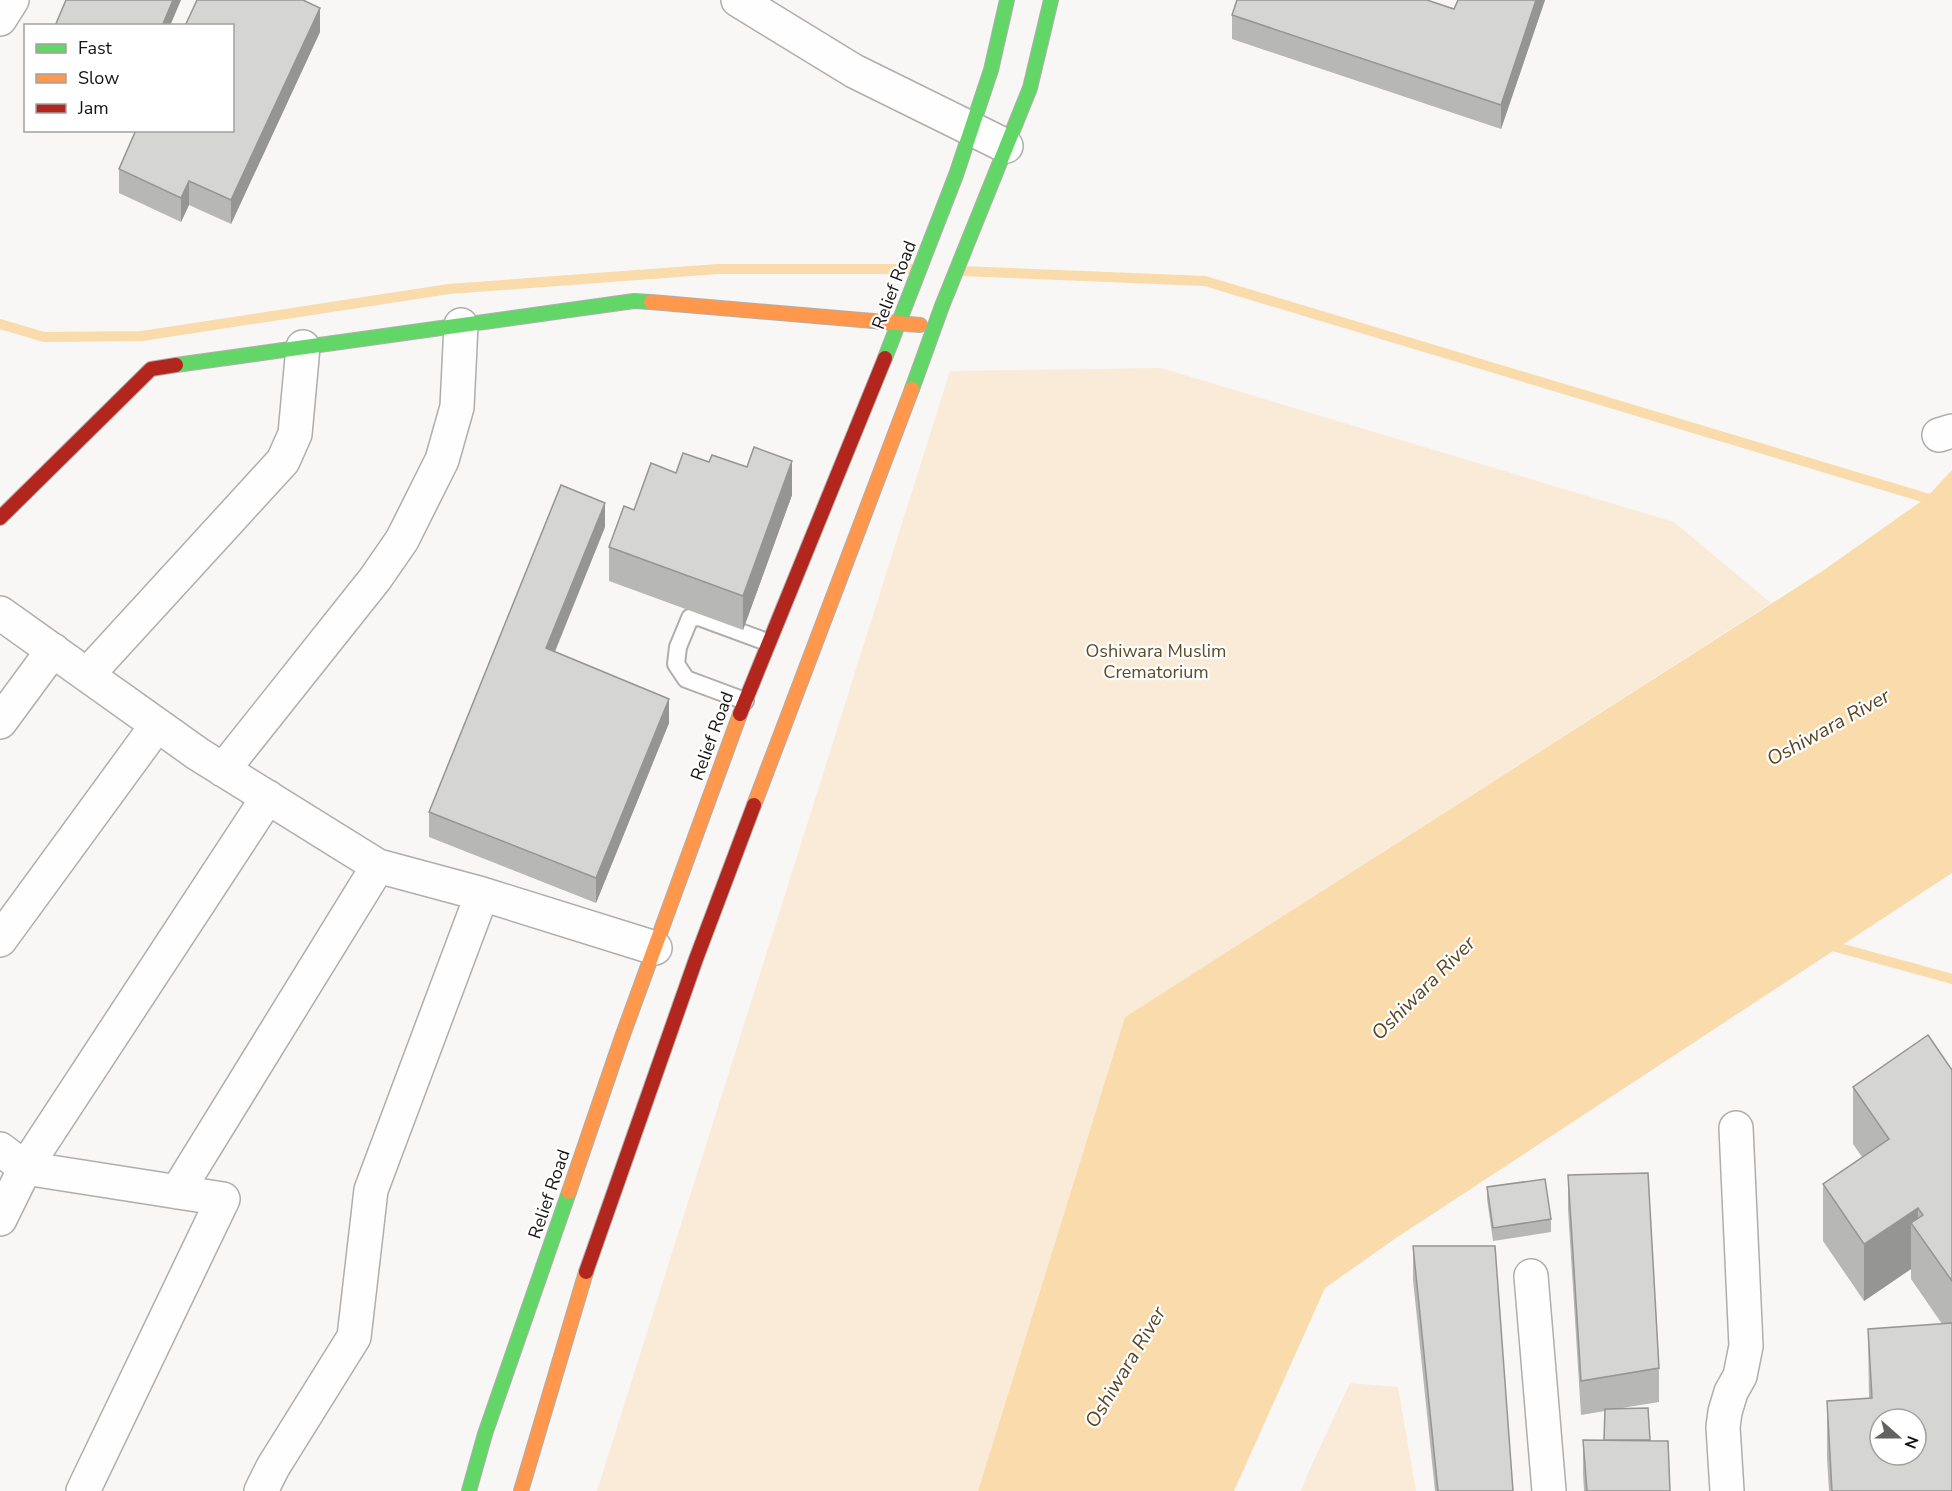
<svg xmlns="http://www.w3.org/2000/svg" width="1952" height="1491" font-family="'Nunito Sans',sans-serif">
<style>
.green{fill:#f9ebd7}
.water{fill:#f9dbac}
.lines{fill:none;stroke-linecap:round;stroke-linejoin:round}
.stream{stroke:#f9dbac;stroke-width:10}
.lane-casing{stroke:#afaead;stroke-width:20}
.street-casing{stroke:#afaead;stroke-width:36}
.fast-casing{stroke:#afaead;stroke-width:16}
.slow-casing{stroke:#afaead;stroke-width:16}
.jam-casing{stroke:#afaead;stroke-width:16}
.lane{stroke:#fefefe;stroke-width:16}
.street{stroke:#fefefe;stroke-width:33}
.fast{stroke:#63d668;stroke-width:14}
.slow{stroke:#ff974d;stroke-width:14}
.jam{stroke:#b3261e;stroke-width:14}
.wall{fill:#b7b7b6}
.shaded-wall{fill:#959594}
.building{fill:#d5d5d4;stroke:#959594;stroke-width:1.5;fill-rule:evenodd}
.labels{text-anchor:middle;stroke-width:4.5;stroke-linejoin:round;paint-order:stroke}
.street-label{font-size:18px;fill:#151413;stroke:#fff}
.park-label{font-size:18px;fill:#604a26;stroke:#fff}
.water-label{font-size:20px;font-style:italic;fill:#5c4622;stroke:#fff}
</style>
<rect width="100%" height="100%" fill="#f8f7f5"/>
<path class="green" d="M1161 368 1674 522 1771 603 1125 1017 978 1491H597L950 371Z
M1350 1383 1398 1387 1416 1491H1301L1307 1475Z"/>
<path class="water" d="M1952 470V873L1396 1238 1325 1288 1234 1491H978L1125 1017 1824 570 1926 498Z"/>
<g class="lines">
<path class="stream" d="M960 271 1205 281 1926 498 1952 507
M0 324 44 337 142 336 449 289 718 269H915
M1825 944 1952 979"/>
<defs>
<path id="lane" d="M745 701 686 679 676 664 678 647 690 618 699 617 767 642"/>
<path id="street" d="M738 0 854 71 1006 146
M0 19 12 0
M1939 435 1952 431
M0 613 198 754 378 866 482 894 655 948
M87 675 283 461 295 434 303 347
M0 722 53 650
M223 770 375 579 402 540 442 460 457 407 461 325
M0 940 157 725
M0 1149 25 1168 223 1199 83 1491
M177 1192 378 866
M0 1219 25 1168 268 797
M1531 1276 1549 1491
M261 1491 273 1467 354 1337 371 1190 482 894
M1727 1491 1723 1427 1725 1412 1731 1392 1740 1376 1746 1346 1736 1128"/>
<path id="fast" d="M885 358 956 175 991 70 1007 0
M176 365 634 301 651 302
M912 389 942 306 1030 88 1051 0
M469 1491 485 1434 569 1192"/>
<path id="slow" d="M651 302 920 325
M754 805 912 389
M569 1192 621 1040 740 714
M521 1491 586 1272"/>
<path id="jam" d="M0 518 151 369 176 365
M740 714 885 358
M586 1272 696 959 754 805"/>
</defs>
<use href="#lane" class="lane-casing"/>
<use href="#street" class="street-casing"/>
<use href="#fast" class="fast-casing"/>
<use href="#slow" class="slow-casing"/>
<use href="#jam" class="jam-casing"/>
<use href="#lane" class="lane"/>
<use href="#street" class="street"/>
<use href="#fast" class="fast"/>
<use href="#slow" class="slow"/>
<use href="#jam" class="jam"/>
</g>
<path class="wall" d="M1545 0 1501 129 1232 39V15L1454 9Z
M320 32 231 224 189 205 181 222 119 193V169Z
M676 473 792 495 743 630 609 581V547L634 510Z
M605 527 555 652 669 723 596 903 429 837V812Z
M1952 1070V1491H1829L1827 1458V1401L1869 1399 1868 1329 1942 1324 1911 1279V1269L1864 1301 1823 1241V1184L1862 1157 1853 1144V1087Z
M1568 1175 1659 1368V1402L1616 1409 1650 1441 1670 1491H1584L1583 1474V1440H1604L1605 1411 1581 1415 1568 1209Z
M1487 1187 1551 1219V1232L1493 1241 1487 1199Z
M1413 1246 1513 1491H1435L1413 1280Z"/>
<path class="shaded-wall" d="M173 0H181L170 26H162Z
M1536 0H1545L1501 129V105Z
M320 8V32L231 224V200Z
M189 181V205L181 222V198Z
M792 461V495L743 630V596Z
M605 503V527L546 673V648Z
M669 699V723L596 903V878Z
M1918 1208V1232L1911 1223V1269L1864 1301V1244Z"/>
<path class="building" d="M66 0H173L162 26H55Z
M197 0H303L320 8 231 200 189 181 181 198 119 169 136 130H232V26H185Z
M1237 0H1427L1454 9 1458 0H1536L1501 105 1232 15Z
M754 447 792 461 743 596 609 547 624 506 634 510 651 463 676 473 683 453 709 462 712 455 747 467Z
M561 485 605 503 546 648 669 699 596 878 429 812Z
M1928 1035 1952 1070V1281L1911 1223 1923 1215 1918 1208 1864 1244 1823 1184 1889 1139 1853 1087Z
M1648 1173 1659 1368 1581 1381 1568 1175Z
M1545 1179 1551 1219 1493 1228 1487 1187Z
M1413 1246H1495L1513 1491H1438Z
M1952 1323V1491H1832L1827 1401 1872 1398 1868 1329ZM1880 1419H1916V1455H1880Z
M1648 1408 1650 1440H1604L1605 1409Z
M1583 1440 1668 1441 1670 1491H1587Z"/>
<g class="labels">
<g class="street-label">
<text transform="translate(894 285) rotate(-69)" y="6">Relief Road</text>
<text transform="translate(712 736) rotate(-70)" y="6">Relief Road</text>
<text transform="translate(549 1194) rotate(-71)" y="6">Relief Road</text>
</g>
<g class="park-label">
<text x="1156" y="657">Oshiwara Muslim<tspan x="1156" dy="21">Crematorium</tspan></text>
</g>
<g class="water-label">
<text transform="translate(1828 727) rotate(-29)" y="7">Oshiwara River</text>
<text transform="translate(1423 988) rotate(-45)" y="7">Oshiwara River</text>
<text transform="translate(1125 1367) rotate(-59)" y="7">Oshiwara River</text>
</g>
</g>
<rect x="24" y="24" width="210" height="108" fill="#ffffff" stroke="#a1a1a1" stroke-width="1.5"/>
<rect x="36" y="44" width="30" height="9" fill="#63d668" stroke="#a1a1a1" stroke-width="1.5"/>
<text x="78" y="54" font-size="18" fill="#151413">Fast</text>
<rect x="36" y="74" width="30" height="9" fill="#ff974d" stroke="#a1a1a1" stroke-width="1.5"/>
<text x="78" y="84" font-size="18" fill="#151413">Slow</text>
<rect x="36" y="104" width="30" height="9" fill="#b3261e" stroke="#a1a1a1" stroke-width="1.5"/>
<text x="78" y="114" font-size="18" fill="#151413">Jam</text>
<g transform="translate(1898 1437) rotate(111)"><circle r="28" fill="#ffffff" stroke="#a1a1a1" stroke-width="1.5"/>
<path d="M0-4.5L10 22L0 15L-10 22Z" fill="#646362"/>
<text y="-9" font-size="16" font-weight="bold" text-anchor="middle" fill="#151413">N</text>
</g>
</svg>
